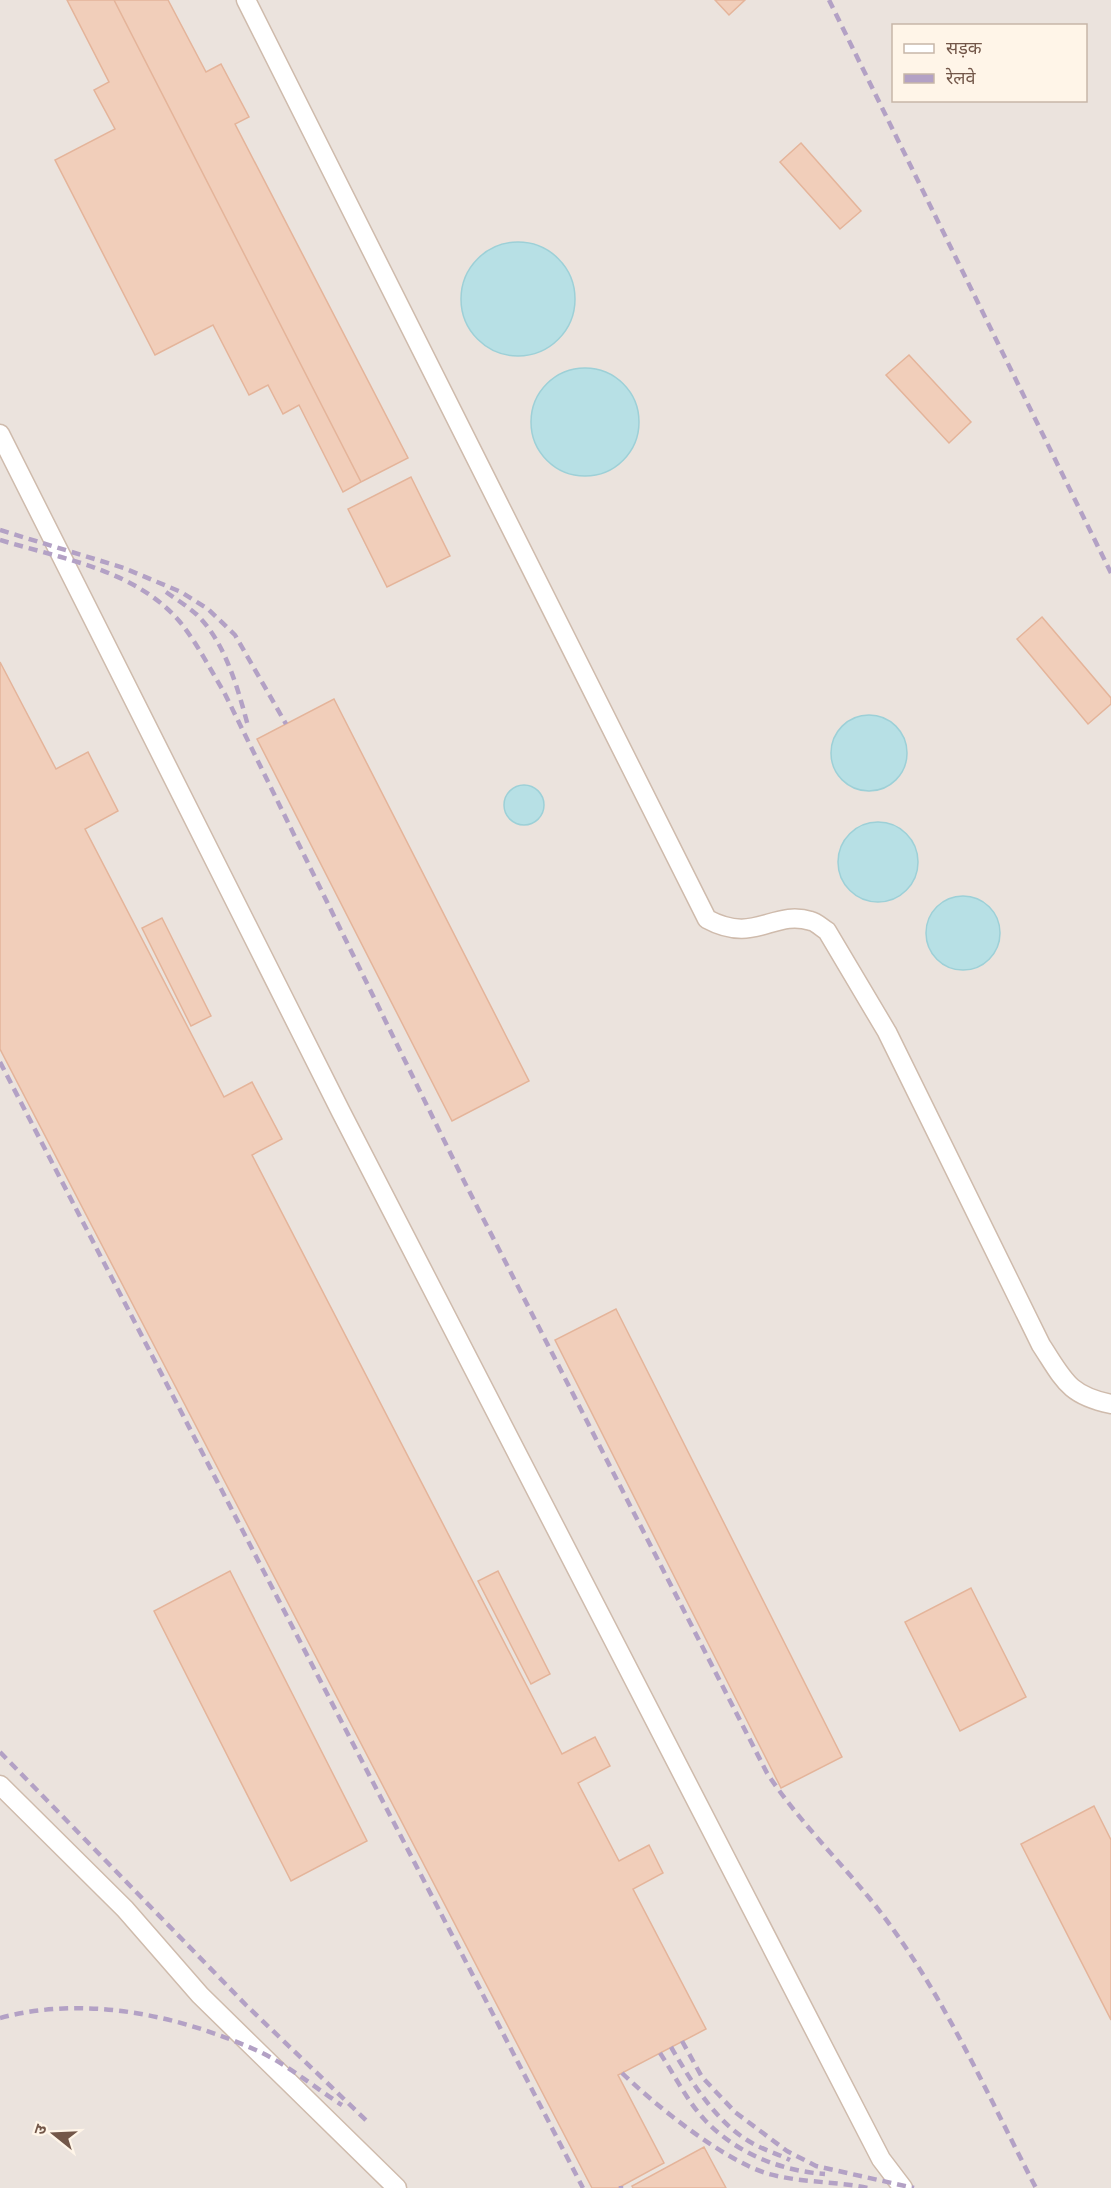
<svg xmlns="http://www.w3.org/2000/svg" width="1111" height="2188" font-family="Karla,'Noto Sans Devanagari',sans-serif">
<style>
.industrial{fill:#ebe3dd;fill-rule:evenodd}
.water{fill:#b7e0e5;stroke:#9dd0d7;stroke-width:1.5}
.building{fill:#f1ceba;stroke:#e4b49a;stroke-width:1.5}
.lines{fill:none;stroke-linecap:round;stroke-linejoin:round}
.minor-casing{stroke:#cfbbac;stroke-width:21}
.minor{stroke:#fff;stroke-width:18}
.rail{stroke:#b3a1c5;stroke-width:4.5;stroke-dasharray:9 6;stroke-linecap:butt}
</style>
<rect width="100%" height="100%" fill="#fcf1e2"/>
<path class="industrial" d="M0 0H1111V2188H0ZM894 26H1086V100H894Z"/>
<path class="water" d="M461 299a57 57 0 1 1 114 0a57 57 0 1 1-114 0Z
M531 422a54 54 0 1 1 108 0a54 54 0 1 1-108 0Z
M831 753a38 38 0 1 1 76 0a38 38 0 1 1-76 0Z
M504 805a20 20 0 1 1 40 0a20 20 0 1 1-40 0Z
M838 862a40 40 0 1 1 80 0a40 40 0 1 1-80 0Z
M926 933a37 37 0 1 1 74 0a37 37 0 1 1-74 0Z"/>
<path class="building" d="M67 0H114L361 482 343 492 299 405 283 414 268 385 249 395 213 325 155 355 55 160 115 129 94 90 109 82Z
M114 0H168L206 72 221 64 249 117 235 124 408 458 361 482Z
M715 0H745L729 15Z
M801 143 861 211 840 229 780 162Z
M909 355 971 422 949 443 886 375Z
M411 477 450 556 387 587 348 509Z
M1042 617 1111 698V704L1088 724 1017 639Z
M0 662 56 769 88 752 118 811 85 829 224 1097 252 1082 282 1139 252 1155 562 1754 595 1737 610 1766 578 1783 619 1861 649 1845 663 1873 633 1889 706 2029 618 2075 664 2163 618 2188H592L0 1049Z
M334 699 529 1081 452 1121 257 739Z
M162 918 211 1016 191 1026 142 928Z
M616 1309 842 1757 781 1788 555 1340Z
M230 1571 367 1841 291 1881 154 1611Z
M498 1571 550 1674 531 1684 478 1581Z
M971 1588 1026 1697 960 1731 905 1622Z
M1094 1806 1111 1840V2020L1021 1844Z
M704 2147 726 2188H633L632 2186Z"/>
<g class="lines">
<defs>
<path id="minor" d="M246 0 707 919C755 945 773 909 811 921 816 922 822 928 827 931L887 1032 1041 1345C1064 1380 1068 1395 1111 1404
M0 434 341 1112 881 2159 903 2188
M0 1785 125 1909 200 1995 397 2188"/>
</defs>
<use href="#minor" class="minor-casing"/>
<use href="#minor" class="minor"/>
<path class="rail" d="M829 0 1111 573
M0 530 124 568 181 592 208 609 235 635 286 724
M0 540C63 559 136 570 180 622 197 643 210 669 224 692L465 1183 767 1773C803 1828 852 1872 890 1925 949 2006 990 2100 1036 2188
M166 592C176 599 187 606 196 614 225 641 238 689 248 726
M0 1062 583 2188
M0 1752 246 2005 370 2124
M0 2018C86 1995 178 2015 258 2051 287 2064 315 2088 342 2105
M682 2041 702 2077 735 2112 787 2151 816 2166 914 2188
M671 2047C691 2081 716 2123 752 2143 764 2150 778 2154 790 2160
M660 2053C674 2074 687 2101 704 2119 735 2153 781 2171 825 2174
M622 2073C655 2105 724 2161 769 2174 802 2183 835 2181 868 2188
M621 2186V2188"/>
</g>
<rect x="892" y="24" width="195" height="78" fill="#fff5e8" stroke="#c7b6a8" stroke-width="1.5"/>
<rect x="904" y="44" width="30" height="9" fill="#ffffff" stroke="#c7b6a8" stroke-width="1.5"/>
<text x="946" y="54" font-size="18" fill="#735749">सड़क</text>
<rect x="904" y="74" width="30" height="9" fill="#b3a1c5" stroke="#c7b6a8" stroke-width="1.5"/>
<text x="946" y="84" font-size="18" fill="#735749">रेलवे</text>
<g transform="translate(54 2134) rotate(288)" stroke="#fff5e8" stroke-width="4.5" paint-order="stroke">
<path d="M0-4.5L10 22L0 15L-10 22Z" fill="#735749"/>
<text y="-9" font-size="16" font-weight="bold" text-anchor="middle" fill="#735749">उ</text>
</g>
</svg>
